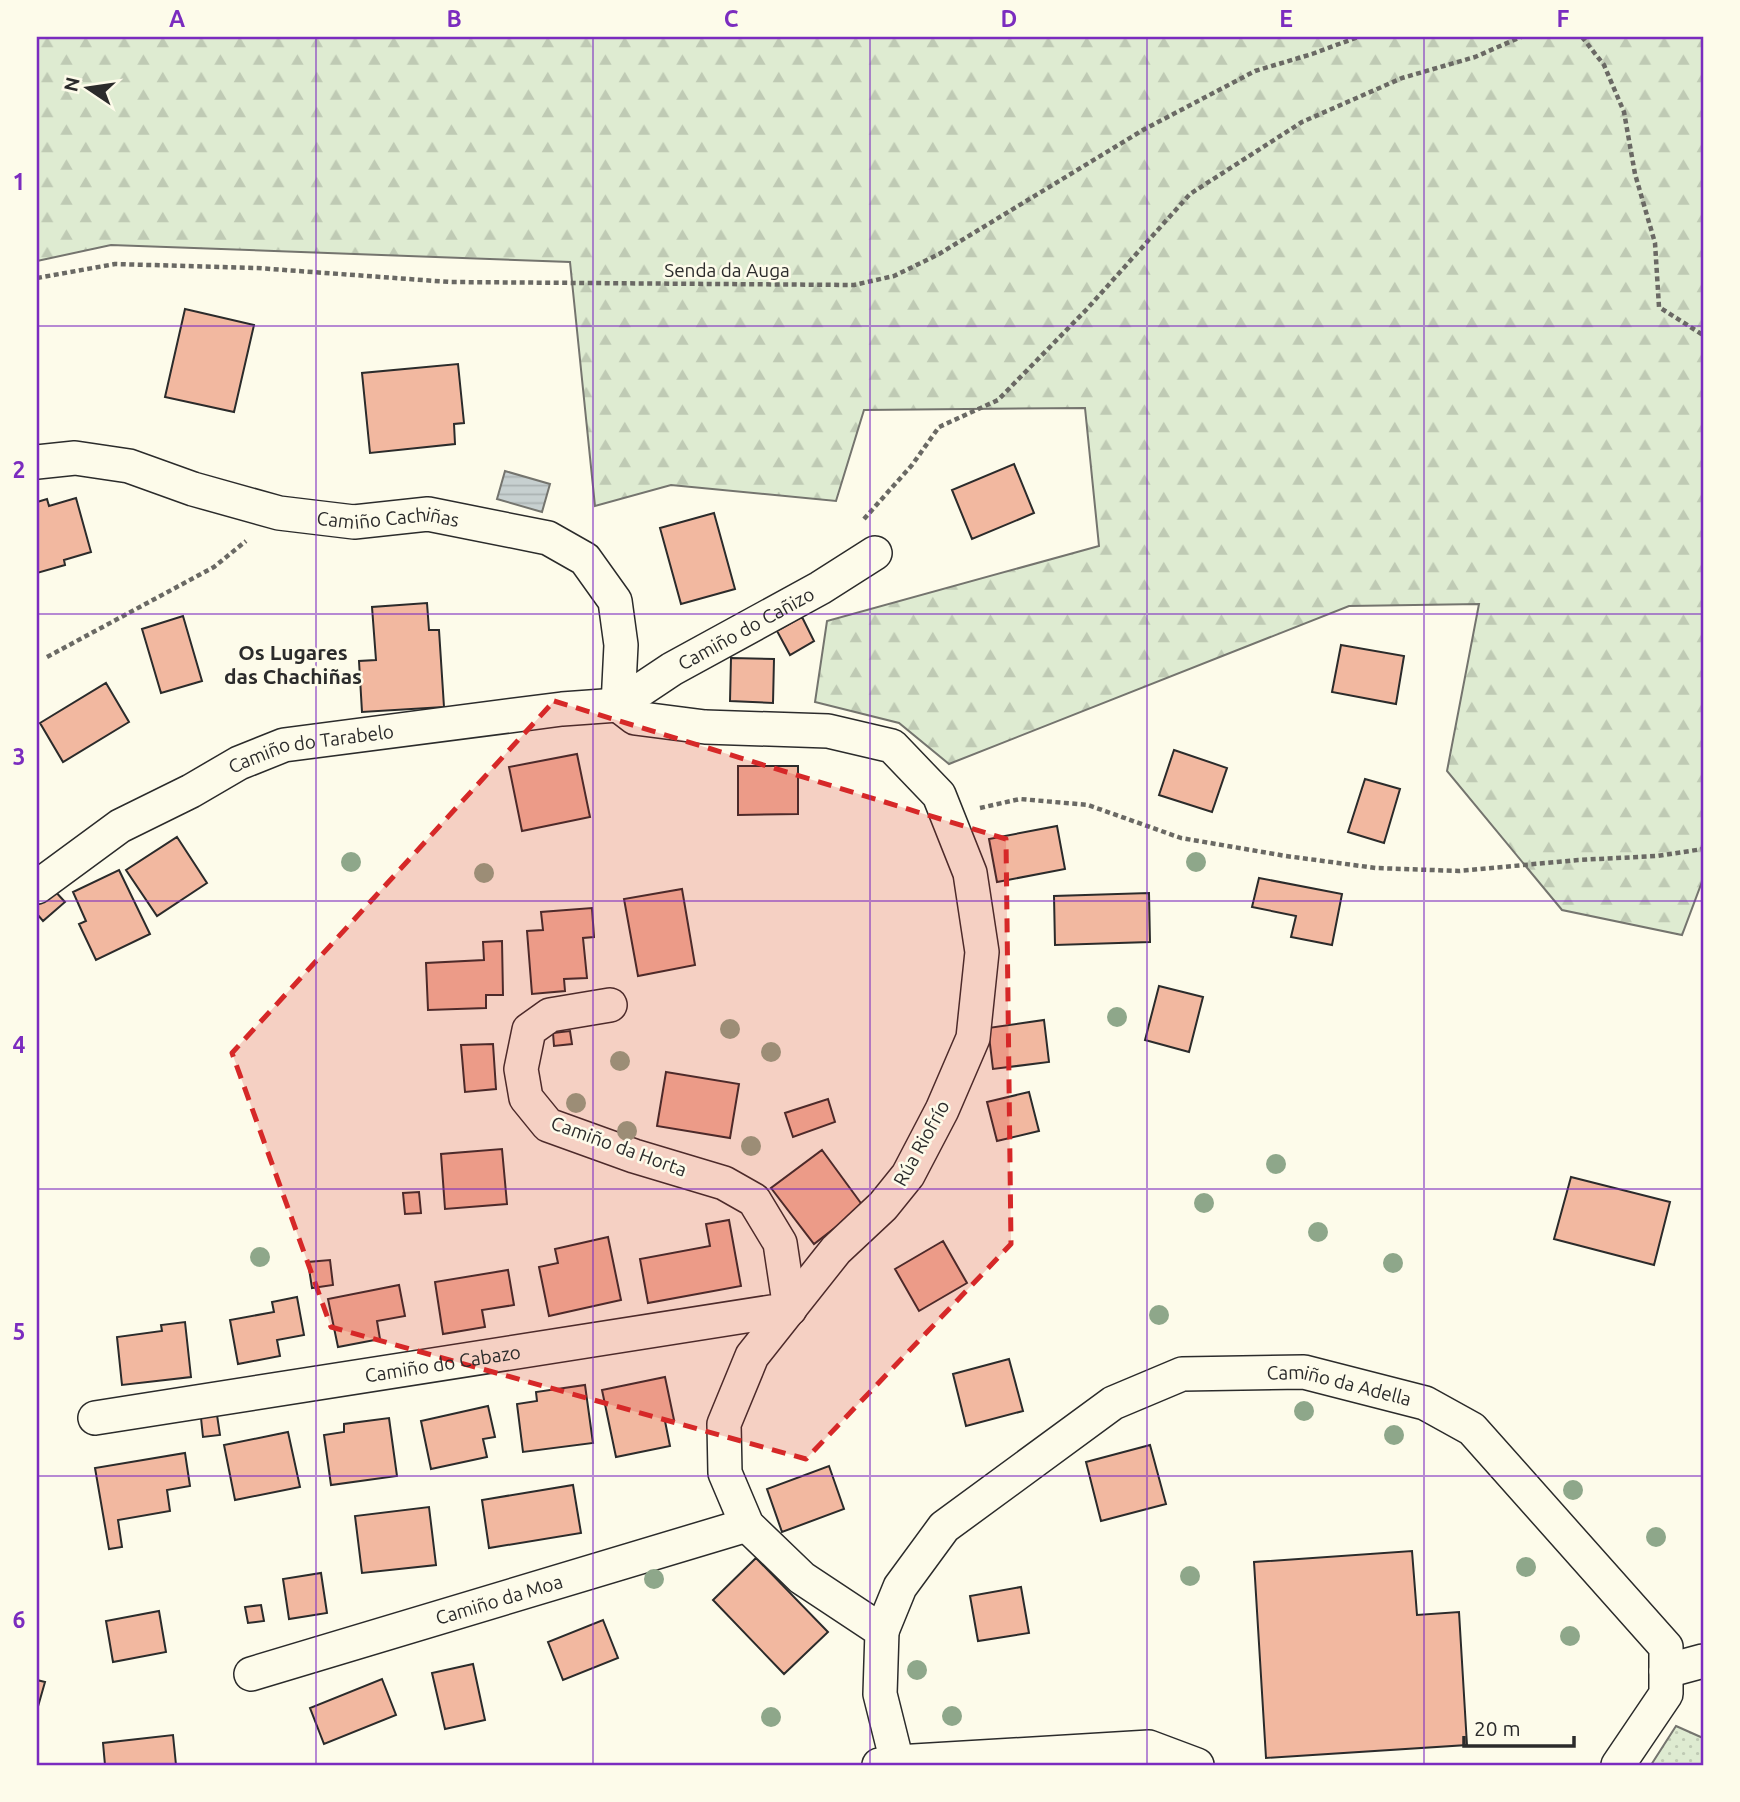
<svg xmlns="http://www.w3.org/2000/svg" width="1740" height="1802" font-family="Ubuntu,sans-serif">
<style>
.grass{fill:url(#grass-dots);stroke:#74746e;stroke-width:2}
.forest{fill:url(#forest-firs);stroke:#74746e;stroke-width:2}
.water{fill:url(#water-rules);stroke:#74746e;stroke-width:2}
.building{fill:#f2b8a0;stroke:#2b2b2b;stroke-width:2}
.lines{fill:none;stroke-linecap:round;stroke-linejoin:round}
.minor-casing{stroke:#2b2b2b;stroke-width:36}
.path{stroke:#6a6964;stroke-width:4.5;stroke-dasharray:5 3.5;stroke-linecap:butt}
.minor{stroke:#fdfbea;stroke-width:33}
.tree{fill:#8ea78a}
.marked{fill:#d62828;fill-opacity:0.2;stroke:#d62828;stroke-width:5;stroke-dasharray:14 9;stroke-linejoin:round}
.grid{fill:none;stroke:#7b2cbf;stroke-width:2;stroke-opacity:0.55}
.labels{text-anchor:middle;stroke-width:5;stroke-linejoin:round;paint-order:stroke}
.street-label{font-size:19px;fill:#2b2b2b;stroke:#fdfbea}
.neighbourhood-label{font-size:21px;font-weight:bold;fill:#2b2b2b;stroke:#fdfbea}
.neatline{fill:none;stroke:#7b2cbf;stroke-width:2.5}
.grid-label{font-size:23px;text-anchor:middle;font-weight:bold;fill:#7b2cbf}
</style>
<defs>
<pattern id="grass-dots" width="8" height="8" patternUnits="userSpaceOnUse" patternTransform="scale(1.75)"><rect width="8" height="8" fill="#deebd1"/><path d="M2 2h.1M6 6h.1" fill="none" stroke="#bfcab4" stroke-width="1.8" stroke-linecap="round"/></pattern>
<pattern id="forest-firs" width="22" height="20" patternUnits="userSpaceOnUse" patternTransform="scale(1.75)"><rect width="22" height="20" fill="#deebd1"/><path d="M5 1l3.5 6h-7zM16 11l3.5 6h-7z" fill="#bfcab4"/></pattern>
<pattern id="water-rules" width="6" height="5" patternUnits="userSpaceOnUse" patternTransform="scale(1.75)"><rect width="6" height="5" fill="#c7d0d0"/><path d="M0 2.5h6" fill="none" stroke="#abb3b3"/></pattern>
</defs>
<rect width="100%" height="100%" fill="#fdfbea"/>
<path class="grass" d="M1676 1726 1703 1738V1765H1651Z"/>
<path class="forest" d="M37 37H1703V879L1682 935 1562 910 1447 771 1479 604 1349 606 949 764 899 723 815 702 827 621 1099 546 1085 408 864 410 836 501 671 485 595 506 570 262 111 245 37 261Z"/>
<path class="water" d="M505 471 550 484 542 512 497 499Z"/>
<path class="building" d="M185 309 254 325 234 412 165 397Z
M458 364 464 423 454 424 455 444 370 453 362 373Z
M1014 464 1034 513 972 539 952 490Z
M76 498 91 552 64 560 65 565 37 573V502L47 499 49 506Z
M714 513 735 589 681 604 660 528Z
M427 603 429 630H439L444 707 362 712 359 661 376 660 372 607Z
M183 616 202 681 161 693 142 629Z
M802 617 814 641 790 655 777 631Z
M1341 645 1404 656 1396 704 1332 692Z
M731 658 774 659 773 703 730 701Z
M106 683 129 722 63 762 40 723Z
M1174 750 1227 768 1212 812 1159 795Z
M577 754 590 817 522 831 509 767Z
M738 766H798V814L738 815Z
M1365 779 1400 789 1384 843 1348 832Z
M1057 826 1065 869 997 882 989 839Z
M177 837 207 883 157 916 126 870Z
M119 870 150 934 96 960 79 924 86 921 73 892Z
M1259 878 1342 894 1332 945 1291 937 1296 916 1252 907Z
M53 889 65 902 43 921 37 914V904Z
M682 889 695 965 638 976 624 899Z
M1149 893 1150 942 1055 945 1054 896Z
M592 908 594 937 583 938 587 978 564 979 565 991 532 994 527 931 543 930 541 912Z
M502 941 503 995H486V1008L428 1010 426 963 484 960 483 942Z
M1159 986 1203 997 1189 1052 1145 1040Z
M1044 1020 1049 1062 993 1069 988 1028Z
M570 1031 572 1044 554 1046 553 1033Z
M493 1044 496 1089 465 1092 461 1045Z
M666 1072 739 1084 730 1138 657 1126Z
M1029 1092 1039 1131 997 1141 987 1102Z
M828 1099 835 1122 793 1137 785 1113Z
M502 1149 507 1204 445 1209 441 1154Z
M822 1150 863 1206 814 1244 771 1188Z
M1571 1177 1670 1202 1654 1265 1554 1239Z
M419 1192 421 1213 405 1214 403 1193Z
M729 1220 741 1286 648 1303 640 1259 710 1246 706 1224Z
M608 1237 621 1300 549 1316 539 1267 558 1263 555 1249Z
M943 1241 967 1283 919 1311 895 1269Z
M330 1260 333 1285 312 1288 308 1262Z
M508 1270 514 1305 482 1310 485 1327 443 1334 435 1282Z
M399 1285 405 1316 377 1321 380 1339 338 1347 328 1299Z
M297 1297 304 1335 277 1340 280 1356 238 1364 230 1320 274 1312 272 1302Z
M185 1322 191 1377 122 1385 117 1337 162 1331 161 1325Z
M1009 1359 1023 1411 966 1426 953 1374Z
M665 1377 674 1420 665 1421 670 1446 616 1457 602 1390Z
M585 1385 593 1443 523 1452 517 1404 537 1401 536 1392Z
M488 1406 495 1437 483 1439 487 1457 431 1469 421 1421Z
M217 1415 220 1435 203 1437 201 1418Z
M389 1418 397 1476 331 1485 324 1435 344 1432V1424Z
M288 1432 300 1487 235 1500 224 1445Z
M1150 1445 1166 1504 1101 1521 1086 1462Z
M185 1453 190 1486 167 1490 170 1511 118 1520 122 1547 109 1549 95 1468Z
M829 1466 844 1509 782 1532 767 1489Z
M573 1485 581 1533 489 1548 482 1500Z
M429 1507 436 1565 362 1573 355 1516Z
M1412 1551 1417 1615 1459 1612 1467 1745 1266 1758 1254 1562Z
M756 1558 828 1632 784 1674 713 1600Z
M321 1573 327 1613 289 1619 283 1579Z
M1021 1587 1029 1633 978 1641 970 1596Z
M261 1605 264 1621 248 1623 245 1607Z
M159 1611 166 1652 113 1662 106 1621Z
M603 1620 618 1658 563 1680 548 1642Z
M473 1664 485 1720 445 1729 432 1673Z
M382 1679 396 1715 324 1744 310 1708Z
M37 1680 45 1682 37 1710Z
M173 1735 176 1765H105L103 1743Z"/>
<g class="lines">
<defs>
<g id="minor">
<path id="s1" d="M37 462 75 458 129 466 193 489 279 513 354 522 428 514 548 538 585 559 615 601 621 645 618 705"/>
<path d="M618 705 635 718 705 727 828 731 892 746 939 795 970 873 982 952 973 1038 942 1110 908 1175 883 1206 836 1250 752 1356 724 1424 725 1473 747 1525 802 1578 882 1631 880 1694 897 1762"/>
<path id="s2" d="M37 887 120 826 191 791 239 763 284 745 562 709 618 705 672 669 820 588 875 553"/>
<path id="s3" d="M95 1418 790 1309 780 1243 754 1200 724 1183 634 1156 548 1125 526 1098 521 1069 529 1030 550 1015 610 1005"/>
<path id="s4" d="M882 1631 900 1587 944 1527 1113 1403 1182 1374 1304 1372 1425 1403 1472 1429 1666 1647V1694L1618 1765"/>
<path d="M1666 1671 1703 1661"/>
<path id="s5" d="M251 1674 747 1525"/>
<path d="M879 1765 897 1762 1149 1747 1197 1765"/>
</g>
</defs>
<use href="#minor" class="minor-casing"/>
<path class="path" d="M1582 37 1604 65 1624 112 1635 174 1655 243 1659 307 1703 335
M37 278 115 264 257 268 450 282 854 285 894 276 939 254 1143 130 1255 71 1312 54 1358 37
M864 519 912 465 939 427 998 400 1086 310 1190 194 1302 122 1402 78 1475 57 1521 37
M47 657 214 567 246 541
M980 808 1020 799 1088 805 1181 838 1286 856 1376 868 1459 871 1578 860 1657 856 1703 849"/>
<use href="#minor" class="minor"/>
</g>
<g class="tree">
<circle cx="351" cy="862" r="10"/>
<circle cx="1196" cy="862" r="10"/>
<circle cx="484" cy="873" r="10"/>
<circle cx="1117" cy="1017" r="10"/>
<circle cx="730" cy="1029" r="10"/>
<circle cx="771" cy="1052" r="10"/>
<circle cx="620" cy="1061" r="10"/>
<circle cx="576" cy="1103" r="10"/>
<circle cx="627" cy="1131" r="10"/>
<circle cx="751" cy="1146" r="10"/>
<circle cx="1276" cy="1164" r="10"/>
<circle cx="1204" cy="1203" r="10"/>
<circle cx="1318" cy="1232" r="10"/>
<circle cx="260" cy="1257" r="10"/>
<circle cx="1393" cy="1263" r="10"/>
<circle cx="1159" cy="1315" r="10"/>
<circle cx="1304" cy="1411" r="10"/>
<circle cx="1394" cy="1435" r="10"/>
<circle cx="1573" cy="1490" r="10"/>
<circle cx="1656" cy="1537" r="10"/>
<circle cx="1526" cy="1567" r="10"/>
<circle cx="1190" cy="1576" r="10"/>
<circle cx="654" cy="1579" r="10"/>
<circle cx="1570" cy="1636" r="10"/>
<circle cx="917" cy="1670" r="10"/>
<circle cx="952" cy="1716" r="10"/>
<circle cx="771" cy="1717" r="10"/>
</g>
<path class="marked" d="M554 701 1006 839 1011 1244 806 1459 331 1327 232 1053Z"/>
<path class="grid" d="M316 37V1765M593 37V1765M870 37V1765M1147 37V1765M1424 37V1765M37 326H1703M37 614H1703M37 901H1703M37 1189H1703M37 1476H1703"/>
<g class="labels">
<g class="street-label">
<text x="727" y="277">Senda da Auga</text>
<text dy="7" stroke="none"><textPath href="#s1" startOffset="360">Camiño Cachiñas</textPath></text>
<text dy="7" stroke="none"><textPath href="#s2" startOffset="772">Camiño do Cañizo</textPath></text>
<text dy="7" stroke="none"><textPath href="#s2" startOffset="312">Camiño do Tarabelo</textPath></text>
<text transform="translate(921 1143) rotate(-61)" y="7">Rúa Riofrío</text>
<text transform="translate(619 1146) rotate(20)" y="7">Camiño da Horta</text>
<text dy="7" stroke="none"><textPath href="#s3" startOffset="352">Camiño do Cabazo</textPath></text>
<text dy="7" stroke="none"><textPath href="#s4" startOffset="565">Camiño da Adella</textPath></text>
<text dy="7" stroke="none"><textPath href="#s5" startOffset="259">Camiño da Moa</textPath></text>
</g>
<g class="neighbourhood-label">
<text x="293" y="660">Os Lugares<tspan x="293" dy="24">das Chachiñas</tspan></text>
</g>
</g>
<rect width="1740" height="1802" fill="none" stroke="#fdfbea" stroke-width="77"/>
<g transform="translate(88 88) rotate(283)" stroke="#fdfbea" stroke-width="5" paint-order="stroke">
<path d="M0-5L12 26L0 18L-12 26Z" fill="#2b2b2b"/>
<text y="-10" font-size="19" font-weight="bold" text-anchor="middle" fill="#2b2b2b">N</text>
</g>
<path d="M1464 1736v10h110v-10" fill="none" stroke="#2b2b2b" stroke-width="3.5"/>
<text x="1474" y="1736" font-size="21" fill="#2b2b2b" stroke="#fdfbea" stroke-width="5" paint-order="stroke">20 m</text>
<rect x="38" y="38" width="1664" height="1726" class="neatline"/>
<g class="grid-label">
<text x="177" y="27">A</text>
<text x="454" y="27">B</text>
<text x="731" y="27">C</text>
<text x="1009" y="27">D</text>
<text x="1286" y="27">E</text>
<text x="1563" y="27">F</text>
<text x="19" y="190">1</text>
<text x="19" y="478">2</text>
<text x="19" y="765">3</text>
<text x="19" y="1053">4</text>
<text x="19" y="1340">5</text>
<text x="19" y="1628">6</text>
</g>
</svg>
